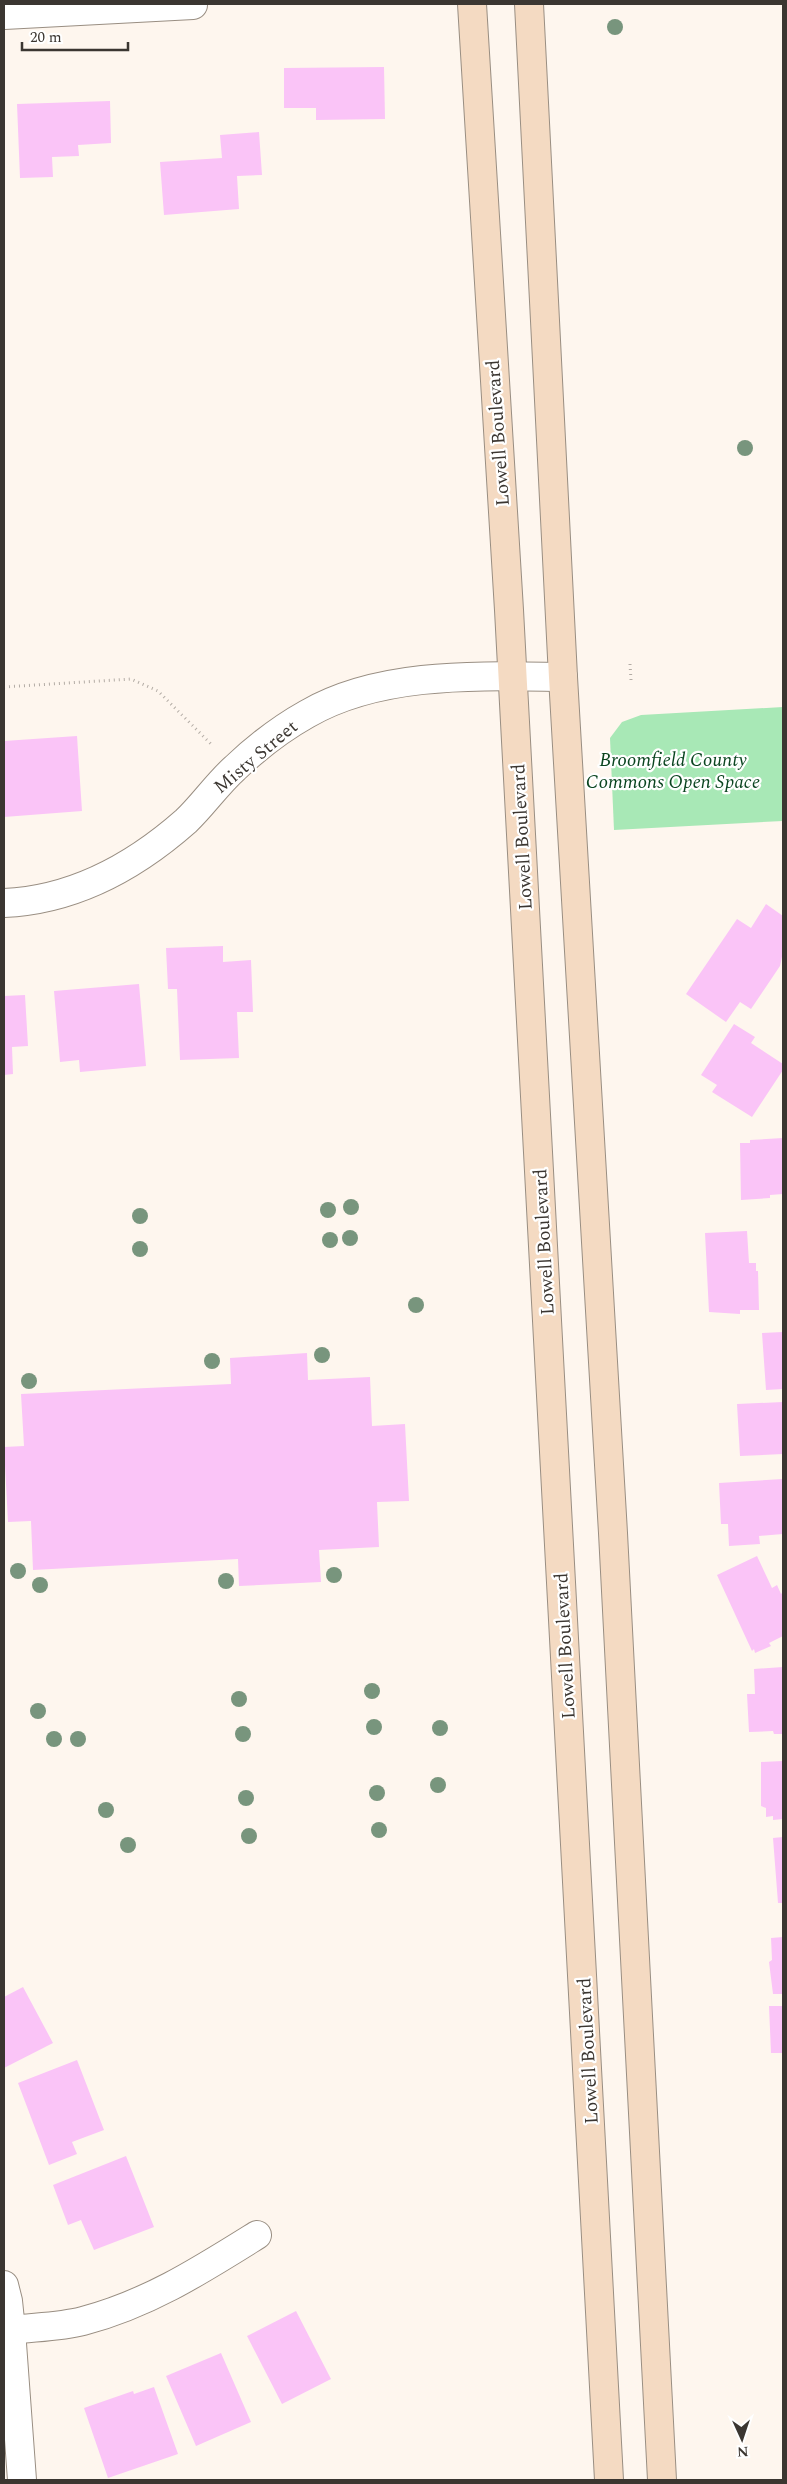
<svg xmlns="http://www.w3.org/2000/svg" width="787" height="2484" font-family="Spectral,serif">
<style>
.green{fill:#a8e8b6}
.building{fill:#fac4f7}
.lines{fill:none;stroke-linecap:round;stroke-linejoin:round}
.street-casing{stroke:#998e82;stroke-width:30}
.secondary-casing{stroke:#998e82;stroke-width:30}
.path{stroke:#b3aca5;stroke-width:3;stroke-dasharray:1 4;stroke-linecap:butt}
.street{stroke:#fff;stroke-width:28}
.secondary{stroke:#f4dac2;stroke-width:28}
.tree{fill:#78957d}
.labels{text-anchor:middle;stroke-width:4.5;stroke-linejoin:round;paint-order:stroke}
.street-label{font-size:19px;fill:#3b3631;stroke:#fff}
.park-label{font-size:19px;font-style:italic;fill:#0a4520;stroke:#fff}
</style>
<rect width="100%" height="100%" fill="#fef6ee"/>
<path class="green" d="M783 707V821L614 830 610 738 622 722 641 715Z"/>
<path class="building" d="M384 67 385 119 316 120V108H284V68Z
M110 101 111 143 78 145 79 156 52 157 53 177 20 178 17 104Z
M259 132 262 175 237 176 239 209 164 215 160 162 222 158 220 135Z
M77 736 82 811 4 817V741Z
M766 904 783 916V952L780 966 751 1009 740 1002 726 1022 686 994 737 919 751 928Z
M223 946V962L251 960 253 1012H237L239 1058 180 1060 177 989H168L166 948Z
M139 984 146 1066 80 1072 79 1060 60 1062 54 991Z
M25 995 28 1046 12 1047 13 1074 4 1075V996Z
M734 1024 755 1037 751 1043 783 1064V1070L752 1117 712 1092 717 1085 701 1075Z
M783 1138V1194L770 1195V1198L741 1200 740 1143H750V1140Z
M747 1231 749 1263H756V1271H758L759 1310H740V1314L709 1312 705 1233Z
M783 1332V1389L766 1390 762 1333Z
M307 1353 308 1380 370 1377 372 1426 405 1424 409 1501 377 1502 379 1547 319 1550 321 1582 239 1586 238 1559 33 1570 31 1521 8 1522 4 1447 24 1446 21 1394 231 1384 230 1358Z
M783 1402V1454L740 1456 737 1404Z
M783 1479V1534L759 1536 760 1544 729 1546 728 1524H721L719 1483Z
M757 1556 772 1588 777 1585 781 1594 783 1592V1636L769 1643 771 1646 755 1653 754 1649 752 1651 717 1575Z
M783 1667V1734H774L773 1731 749 1732 747 1694H755L754 1669Z
M783 1761V1819L773 1820V1816L766 1817V1808L761 1806V1762Z
M783 1837V1903H778L773 1838Z
M783 1937V1994H773L769 1962 772 1960 771 1938Z
M23 1987 53 2043 4 2068V1997Z
M769 2006H783V2053H771Z
M77 2060 104 2130 72 2142 77 2154 49 2165 18 2083Z
M126 2156 154 2227 94 2250 81 2220 68 2225 53 2185Z
M296 2311 331 2379 282 2404 247 2336Z
M221 2353 251 2422 196 2446 166 2376Z
M154 2387 178 2454 108 2478 84 2408 133 2391 134 2394Z"/>
<g class="lines">
<defs>
<path id="street" d="M4 15 193 5
M4 903C74 900 134 867 186 821 203 805 217 784 235 768 256 748 282 728 307 714 381 671 481 676 563 677
M4 2285 8 2301 11 2330 22 2480
M11 2330C35 2327 60 2327 83 2321 148 2304 201 2270 257 2235"/>
<path id="secondary" d="M472 4 509 610 609 2480
M529 4 563 677 613 1533 662 2480"/>
</defs>
<use href="#street" class="street-casing"/>
<use href="#secondary" class="secondary-casing"/>
<path class="path" d="M630 664 631 680
M4 687 131 679 158 691 213 746"/>
<use href="#street" class="street"/>
<use href="#secondary" class="secondary"/>
</g>
<g class="tree">
<circle cx="615" cy="27" r="8"/>
<circle cx="745" cy="448" r="8"/>
<circle cx="351" cy="1207" r="8"/>
<circle cx="328" cy="1210" r="8"/>
<circle cx="140" cy="1216" r="8"/>
<circle cx="350" cy="1238" r="8"/>
<circle cx="330" cy="1240" r="8"/>
<circle cx="140" cy="1249" r="8"/>
<circle cx="416" cy="1305" r="8"/>
<circle cx="322" cy="1355" r="8"/>
<circle cx="212" cy="1361" r="8"/>
<circle cx="29" cy="1381" r="8"/>
<circle cx="18" cy="1571" r="8"/>
<circle cx="334" cy="1575" r="8"/>
<circle cx="226" cy="1581" r="8"/>
<circle cx="40" cy="1585" r="8"/>
<circle cx="372" cy="1691" r="8"/>
<circle cx="239" cy="1699" r="8"/>
<circle cx="38" cy="1711" r="8"/>
<circle cx="374" cy="1727" r="8"/>
<circle cx="440" cy="1728" r="8"/>
<circle cx="243" cy="1734" r="8"/>
<circle cx="54" cy="1739" r="8"/>
<circle cx="78" cy="1739" r="8"/>
<circle cx="438" cy="1785" r="8"/>
<circle cx="377" cy="1793" r="8"/>
<circle cx="246" cy="1798" r="8"/>
<circle cx="106" cy="1810" r="8"/>
<circle cx="379" cy="1830" r="8"/>
<circle cx="249" cy="1836" r="8"/>
<circle cx="128" cy="1845" r="8"/>
</g>
<g class="labels">
<g class="street-label">
<text transform="translate(497 433) rotate(-94)" y="7">Lowell Boulevard</text>
<text transform="translate(255 756) rotate(-40)" y="7">Misty Street</text>
<text transform="translate(521 837) rotate(-93)" y="7">Lowell Boulevard</text>
<text transform="translate(543 1242) rotate(-93)" y="7">Lowell Boulevard</text>
<text transform="translate(564 1646) rotate(-93)" y="7">Lowell Boulevard</text>
<text transform="translate(587 2051) rotate(-93)" y="7">Lowell Boulevard</text>
</g>
<g class="park-label">
<text x="673" y="766">Broomfield County<tspan x="673" dy="22">Commons Open Space</tspan></text>
</g>
</g>
<rect width="787" height="2484" fill="none" stroke="#3b3631" stroke-width="10"/>
<g transform="translate(742 2439) rotate(177)" stroke="#ffffff" stroke-width="4" paint-order="stroke">
<path d="M0-4L9 19L0 12L-9 19Z" fill="#3b3631"/>
<text y="-8" font-size="14" font-weight="bold" text-anchor="middle" fill="#3b3631">N</text>
</g>
<path d="M22 42v8h106v-8" fill="none" stroke="#3b3631" stroke-width="2.5"/>
<text x="30" y="42" font-size="15" fill="#3b3631" stroke="#ffffff" stroke-width="4" paint-order="stroke">20 m</text>
</svg>
